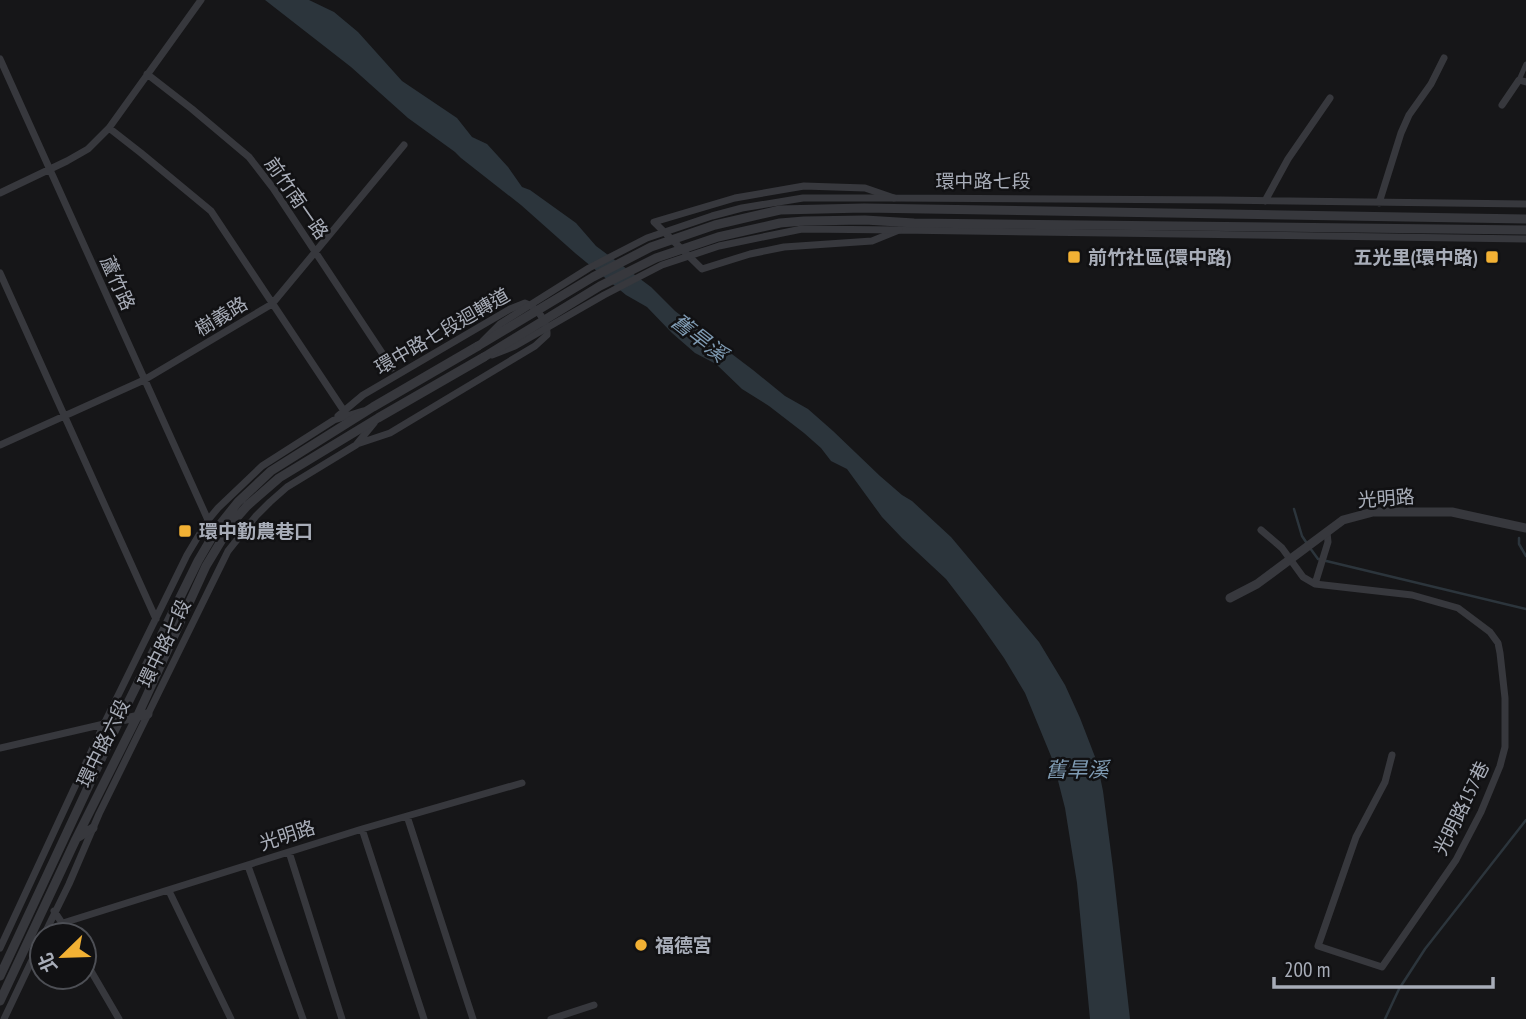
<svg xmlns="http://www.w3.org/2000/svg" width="1526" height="1019" font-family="'PT Sans Narrow','Noto Sans TC',sans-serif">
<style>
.water{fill:#2c353c}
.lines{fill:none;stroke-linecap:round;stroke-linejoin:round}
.stream{stroke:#2c353c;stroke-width:2.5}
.pedestrian{stroke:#37383d;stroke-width:5}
.minor{stroke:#37383d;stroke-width:7}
.tertiary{stroke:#37383d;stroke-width:9}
.minor-bridge{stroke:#37383d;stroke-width:7}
.tertiary-bridge{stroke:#37383d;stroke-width:9}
.poi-dot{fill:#f2b134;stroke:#111113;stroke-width:2.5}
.labels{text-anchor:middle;stroke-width:5;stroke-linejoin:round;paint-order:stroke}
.street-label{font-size:19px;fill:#a8adb8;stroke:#111113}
.poi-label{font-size:19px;font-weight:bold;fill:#a8adb8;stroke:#111113;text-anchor:start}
.water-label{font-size:21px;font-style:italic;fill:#7f9bb3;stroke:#111113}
</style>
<rect width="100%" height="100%" fill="#161618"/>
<path class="water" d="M265 0H309L334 12 358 32 402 81 457 118 472 137 487 144 508 167 522 187 530 190 576 223 596 246 651 287 675 311 753 370 785 396 808 409 833 431 880 476 902 495 912 501 951 537 1039 642 1065 685 1080 718 1097 762 1103 791 1113 868 1130 1019H1090L1077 883 1065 808 1053 761 1025 693 1004 658 976 618 946 579 902 538 882 517 847 469 831 461 821 448 804 433 769 406 742 389 716 364 695 353 672 333 647 307 626 295 575 253 521 205 461 158 455 152 408 118 351 67Z"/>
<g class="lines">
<path class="stream" d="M1294 509 1302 536 1306 542
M1519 538V544L1526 556
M1310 548 1318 559 1526 609
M1385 1019 1399 989 1425 949 1526 820"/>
<path class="pedestrian" d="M1519 80 1526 64"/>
<path class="minor" d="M0 59 208 520
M147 74 192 109 249 157 273 188 392 368
M1502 105 1519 80 1526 82
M109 128 141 153 211 211 344 411
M0 193 67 161 88 149 109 128 201 0
M1265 201 1288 159 1330 98
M1379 203 1401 133 1409 115 1431 84 1444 58
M1526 204 1220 200 894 198 865 188 804 186 735 198 654 222 702 269 750 254 784 247 872 241 899 230 1526 239
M0 273 156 619
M338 416 363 395 510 309 525 303C537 307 548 322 547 335L535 346 390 433 357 444
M0 445 144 380 272 304 404 145
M1261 530 1282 548 1303 577 1315 584 1412 595 1458 608 1490 632 1498 643 1500 653 1505 698V747L1500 766 1481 812 1456 860 1382 967 1318 946 1356 837 1385 782 1392 755
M1315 584 1328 542 1327 532
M0 748 104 724
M407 816 473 1019
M362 829 424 1019
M289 852 342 1019
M248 866 303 1019
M169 891 231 1019
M54 911 70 935
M63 923 362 829 522 783
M44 935 69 884 99 814 228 551 256 516 270 502 287 487 356 445 374 423
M0 948 104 724 187 555 208 520 218 508 262 466 334 420 363 411
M84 959 119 1019
M4 1019 42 939
M551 1019 594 1005"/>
<path class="tertiary" d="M1230 598 1257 584 1343 520 1373 512H1452L1526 528
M104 724 148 714
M77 838 93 828
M0 976 119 721 198 561 218 527 238 502 271 471 373 407 478 346
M0 1001 76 839 137 717 206 566 232 523 247 506 279 478 378 418 484 357"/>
<path class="minor-bridge" d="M483 341 500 324 589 268 647 238 712 216 742 208 803 198H894
M492 355 515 346 604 295 662 265 719 246 802 229 899 230"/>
<path class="tertiary-bridge" d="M478 346 593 277 651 247 715 225 780 210 864 208 1526 219
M484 357 600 286 656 258 718 237 780 223 804 221 865 220 914 223 1526 230"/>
</g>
<g class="poi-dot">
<rect x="1067" y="250" width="14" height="14" rx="3.5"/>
<rect x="1485" y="250" width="14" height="14" rx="3.5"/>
<rect x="178" y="524" width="14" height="14" rx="3.5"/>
<circle cx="641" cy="945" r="7"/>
</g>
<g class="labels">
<g class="street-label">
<text x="983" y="188">環中路七段</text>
<text transform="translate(297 198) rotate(55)" y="7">前竹南一路</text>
<text transform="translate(118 283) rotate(66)" y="7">蘆竹路</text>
<text transform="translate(221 316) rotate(-31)" y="7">樹義路</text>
<text transform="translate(442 331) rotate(-30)" y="7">環中路七段迴轉道</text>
<text transform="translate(1386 498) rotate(-4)" y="7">光明路</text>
<text transform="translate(164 643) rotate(-64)" y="7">環中路七段</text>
<text transform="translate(103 743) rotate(-64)" y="7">環中路六段</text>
<text transform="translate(1461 808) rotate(-64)" y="7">光明路157巷</text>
<text transform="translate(287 835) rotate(-18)" y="7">光明路</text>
</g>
<g class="poi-label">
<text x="1088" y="264">前竹社區(環中路)</text>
<text x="1478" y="264" text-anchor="end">五光里(環中路)</text>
<text x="199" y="538">環中勤農巷口</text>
<text x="655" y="952">福德宮</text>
</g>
<g class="water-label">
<text transform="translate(699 338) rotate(38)" y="7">舊旱溪</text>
<text x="1077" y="777">舊旱溪</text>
</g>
</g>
<g transform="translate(63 956) rotate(247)"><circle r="33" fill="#111113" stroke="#4d4f55" stroke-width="2"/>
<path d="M0-5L12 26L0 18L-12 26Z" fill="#f2b134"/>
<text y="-10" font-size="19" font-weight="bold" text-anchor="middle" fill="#a8adb8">北</text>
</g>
<path d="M1274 977v10h219v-10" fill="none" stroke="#a8adb8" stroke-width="3.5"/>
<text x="1284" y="977" font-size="21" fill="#a8adb8" stroke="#111113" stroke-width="5" paint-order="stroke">200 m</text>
</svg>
